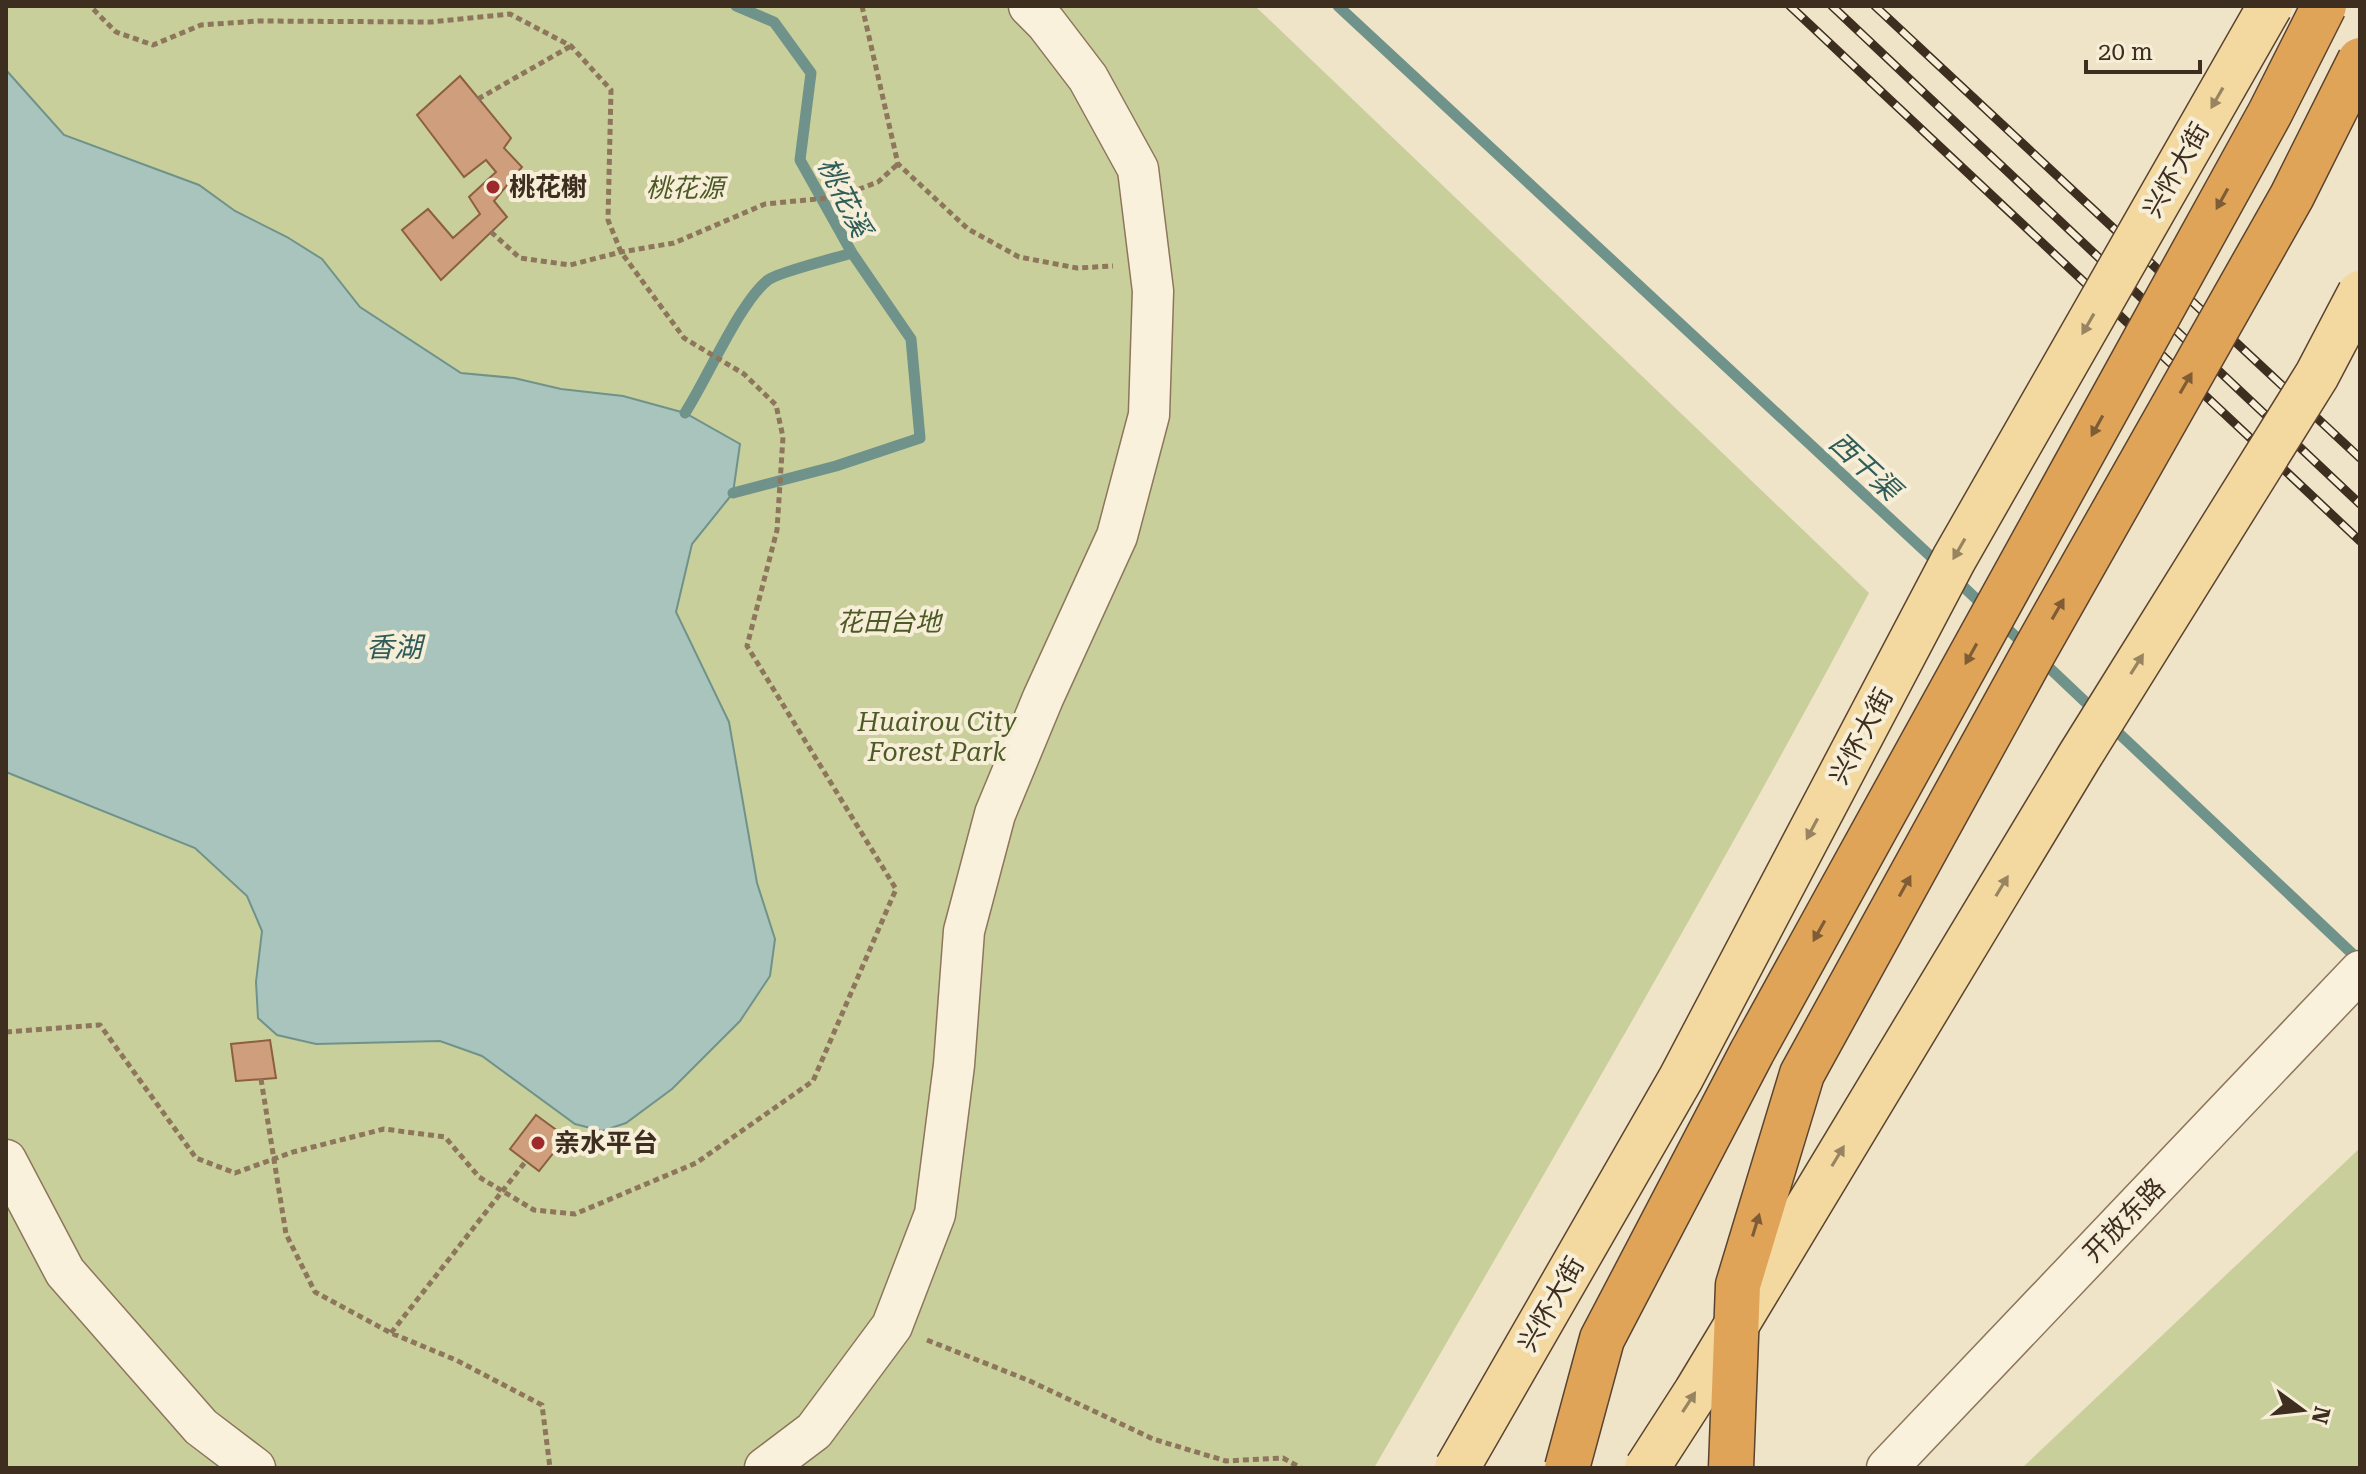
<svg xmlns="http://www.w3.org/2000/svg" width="2366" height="1474" font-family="'Roboto Serif','Noto Sans SC',serif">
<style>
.green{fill:#c9cf9b}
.water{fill:#a9c4bc;stroke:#6f938a;stroke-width:2}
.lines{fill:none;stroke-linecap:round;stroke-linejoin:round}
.stream{stroke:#6f938a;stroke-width:11}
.building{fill:#cf9f7d;stroke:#8d5f41;stroke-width:2}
.minor-casing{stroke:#8d765c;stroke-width:43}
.path{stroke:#8d765c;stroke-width:5;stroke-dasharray:6 4;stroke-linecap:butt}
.minor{stroke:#faf1dc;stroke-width:40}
.rail-casing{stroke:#3d2e20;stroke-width:9}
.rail{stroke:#f7eed8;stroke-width:6;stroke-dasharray:18;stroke-linecap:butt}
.major-bridge-casing{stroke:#5b4430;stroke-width:47;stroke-linecap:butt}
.highway-bridge-casing{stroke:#5b4430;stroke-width:47;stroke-linecap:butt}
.major-bridge{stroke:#f3d9a0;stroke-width:44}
.highway-bridge{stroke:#e0a458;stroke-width:44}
.oneway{fill:#988460}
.oneway2{fill:#7e5d36}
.poi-dot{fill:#9e2a2b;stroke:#f7eed8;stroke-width:3}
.labels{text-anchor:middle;stroke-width:8;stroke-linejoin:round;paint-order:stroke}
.street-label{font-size:26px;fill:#3d2e20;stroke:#f7eed8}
.poi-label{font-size:26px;font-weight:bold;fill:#3d2e20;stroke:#f7eed8;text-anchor:start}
.park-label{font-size:26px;font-style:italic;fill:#4d5a26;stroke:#f7eed8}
.water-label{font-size:28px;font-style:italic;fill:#2f5d5a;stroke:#f7eed8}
</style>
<rect width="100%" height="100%" fill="#f0e4c8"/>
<path class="green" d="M6 6H1255L1869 593C1711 889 1542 1178 1374 1468H6Z
M2360 1148V1468H2022Z"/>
<path class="water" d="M6 70 64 135 199 185 235 211 287 237 322 259 360 307 461 373 514 378 561 389 623 396 685 413 740 444 733 493 692 544 676 612 729 722 757 883 775 939 770 976 740 1021 672 1089 626 1123 602 1131 575 1124 482 1056 440 1041 316 1044 277 1035 258 1018 256 982 262 931 247 896 195 848 6 772Z"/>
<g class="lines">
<path class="stream" d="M1338 6 1940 565
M685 413C706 381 741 300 768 280 778 272 836 258 852 253L800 160 811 73 774 22 736 6
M733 493 836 466 920 438 911 339 852 253
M1953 577 1987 609
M1999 621 2028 648
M2040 659 2097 713
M2110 725 2360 961"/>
</g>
<path class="building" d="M460 76 511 138 504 148 522 167 494 201 507 217 441 280 402 230 428 209 453 238 480 214 469 197 496 172 486 160 464 177 417 115Z
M270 1040 276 1078 236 1081 231 1044Z
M536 1115 566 1137 539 1171 510 1149Z"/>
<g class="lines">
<defs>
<path id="minor" d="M6 1160 65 1272 201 1427 255 1468
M765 1468 814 1431 892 1326 935 1214 954 1065 964 931 995 814 1043 698 1117 536 1149 415 1153 291 1138 169 1088 78 1046 23 1029 6
M1887 1468 2360 971"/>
</defs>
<use href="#minor" class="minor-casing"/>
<path class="path" d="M862 6 898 164 968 229 1019 257 1077 268 1113 266
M478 99 571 46
M491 232 520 258 570 265 621 252 674 243 765 204 838 197 878 182 898 164
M6 1032 100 1025 196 1158 235 1173 293 1152 384 1129 445 1137 479 1177 534 1210 575 1214 696 1163 813 1081 896 889 747 646 777 530 783 437 776 405 744 374 684 338 621 252 608 220 611 90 571 46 510 14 431 22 258 21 201 25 153 45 116 32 90 6
M261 1079 286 1234 315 1292 391 1333 456 1360 542 1405 550 1468
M391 1333 526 1161
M927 1340 1030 1381 1153 1439 1226 1461 1283 1458 1301 1468"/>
<use href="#minor" class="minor"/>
<defs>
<path id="rail" d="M1790 6 2360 541
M1832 6 2360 504
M1875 6 2360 458"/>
</defs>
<use href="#rail" class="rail-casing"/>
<use href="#rail" class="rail"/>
<defs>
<path id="major-bridge" d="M1457 1468 1681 1078 1954 559 2270 6
M1647 1468 1696 1392 2079 757 2317 375 2360 293"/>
<path id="highway-bridge" d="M1567 1468 1602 1339 1752 1052 2270 113 2324 6
M1731 1468 1738 1285 1802 1074 2034 652 2292 196 2360 60"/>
</defs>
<use href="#major-bridge" class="major-bridge-casing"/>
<use href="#highway-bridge" class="highway-bridge-casing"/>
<use href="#major-bridge" class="major-bridge"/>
<use href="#highway-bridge" class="highway-bridge"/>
</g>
<defs><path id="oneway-solid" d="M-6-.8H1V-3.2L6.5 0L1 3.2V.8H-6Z" transform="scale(2)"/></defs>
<g class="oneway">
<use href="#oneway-solid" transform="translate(2217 98) rotate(120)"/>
<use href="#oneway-solid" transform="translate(2088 324) rotate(120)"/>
<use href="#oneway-solid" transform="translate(1959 549) rotate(120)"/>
<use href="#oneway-solid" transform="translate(2137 664) rotate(-58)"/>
<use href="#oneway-solid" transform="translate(1812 829) rotate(118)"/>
<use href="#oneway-solid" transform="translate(2002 886) rotate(-59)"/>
<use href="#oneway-solid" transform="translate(1838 1156) rotate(-59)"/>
<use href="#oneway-solid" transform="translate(1689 1402) rotate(-57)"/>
</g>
<g class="oneway2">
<use href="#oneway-solid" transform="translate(2222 199) rotate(119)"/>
<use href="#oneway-solid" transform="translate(2186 383) rotate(-60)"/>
<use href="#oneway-solid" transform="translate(2097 426) rotate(119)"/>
<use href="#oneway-solid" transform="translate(2058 609) rotate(-60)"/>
<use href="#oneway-solid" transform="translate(1971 654) rotate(119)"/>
<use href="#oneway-solid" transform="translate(1905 886) rotate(-61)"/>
<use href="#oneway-solid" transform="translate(1819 931) rotate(119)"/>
<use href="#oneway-solid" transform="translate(1756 1225) rotate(-73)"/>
</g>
<g class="poi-dot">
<circle cx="493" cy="187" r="8"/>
<circle cx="538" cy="1143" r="8"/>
</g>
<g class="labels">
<g class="street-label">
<text transform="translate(2176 170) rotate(-60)" y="9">兴怀大街</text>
<text transform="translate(1861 736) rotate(-62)" y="9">兴怀大街</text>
<text transform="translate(2124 1220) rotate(-46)" y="9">开放东路</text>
<text transform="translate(1551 1304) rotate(-60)" y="9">兴怀大街</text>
</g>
<g class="poi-label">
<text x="509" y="196">桃花榭</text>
<text x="554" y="1152">亲水平台</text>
</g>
<g class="park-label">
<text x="685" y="197">桃花源</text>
<text x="889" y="631">花田台地</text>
<text x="937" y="731">Huairou City<tspan x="937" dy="30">Forest Park</tspan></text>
</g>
<g class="water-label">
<text transform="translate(845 197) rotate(64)" y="10">桃花溪</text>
<text transform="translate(1865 466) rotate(43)" y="10">西干渠</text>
<text x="394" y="657">香湖</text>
</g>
</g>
<rect width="2366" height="1474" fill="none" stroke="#3d2e20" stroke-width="16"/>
<g transform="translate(2302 1410) rotate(105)" stroke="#f7eed8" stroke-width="6" paint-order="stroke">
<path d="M0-6L14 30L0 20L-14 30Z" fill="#3d2e20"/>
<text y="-12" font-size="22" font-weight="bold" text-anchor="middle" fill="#3d2e20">N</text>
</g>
<path d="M2086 60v12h114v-12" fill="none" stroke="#3d2e20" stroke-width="4"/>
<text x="2098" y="60" font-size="24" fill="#3d2e20" stroke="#f7eed8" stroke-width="6" paint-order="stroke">20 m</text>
</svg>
